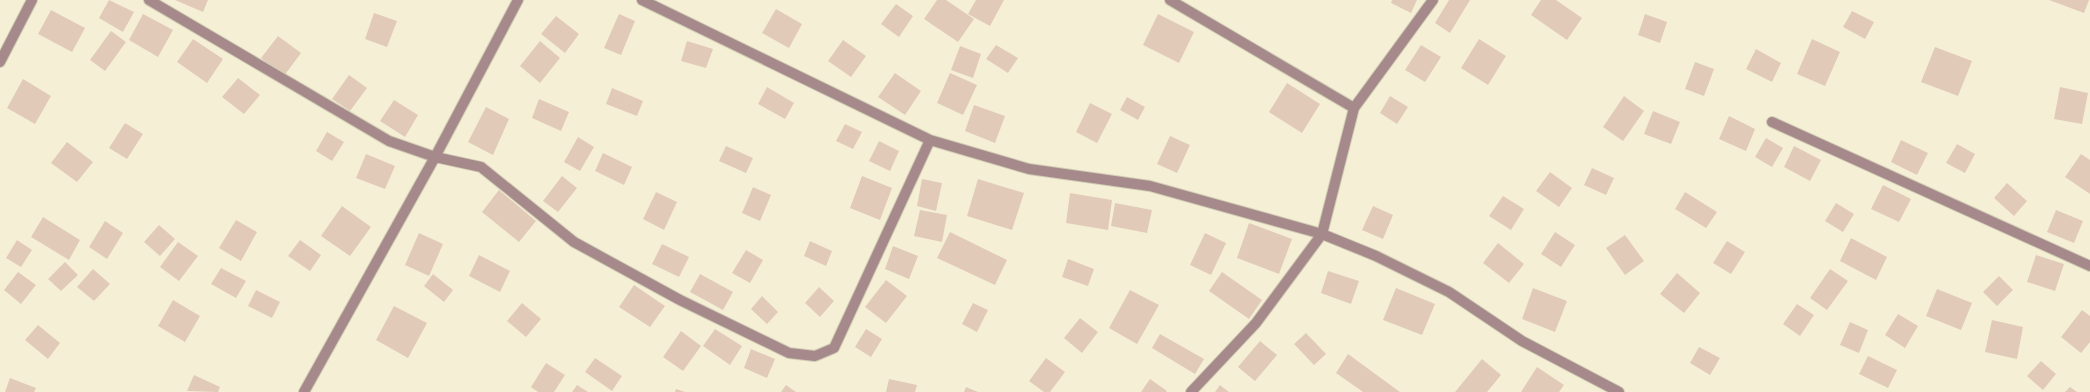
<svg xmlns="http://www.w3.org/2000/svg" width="2090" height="392" font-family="Montserrat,sans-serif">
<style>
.building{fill:#e2cab9}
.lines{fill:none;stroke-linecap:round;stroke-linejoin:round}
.minor-casing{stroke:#d2cdb5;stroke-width:12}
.minor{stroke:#a68a8b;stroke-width:10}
</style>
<rect width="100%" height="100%" fill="#f5f0d5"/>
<path class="building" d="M109 0 134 12 123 32 99 18Z
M175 0H208L203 12Z
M937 0H946L974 19 958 42 924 19Z
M976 0H1004L990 26 968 14Z
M1392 0H1417L1411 13 1391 3Z
M1449 0H1470L1450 33 1435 23Z
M1541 0H1556L1582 18 1567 40 1531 15Z
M2049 0H2089L2084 13Z
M896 4 913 16 899 37 881 24Z
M776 9 802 24 789 48 762 33Z
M51 10 85 28 72 52 38 34Z
M1852 11 1874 22 1865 39 1843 27Z
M374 13 397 21 387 47 365 39Z
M143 14 173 30 158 57 129 40Z
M619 14 635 21 621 55 604 48Z
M1158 14 1194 32 1179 63 1143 45Z
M1645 14 1667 22 1660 43 1638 35Z
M556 16 579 34 565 53 541 34Z
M111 31 126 42 105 71 90 60Z
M278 36 301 53 284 76 261 58Z
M193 39 223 59 207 83 177 62Z
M1479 39 1506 56 1488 85 1461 68Z
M1812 39 1840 52 1825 86 1797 74Z
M843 40 866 56 851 77 828 61Z
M540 41 560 58 540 83 520 66Z
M687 41 713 49 706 68 681 61Z
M996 45 1018 58 1008 73 986 59Z
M1421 45 1441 57 1425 82 1405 70Z
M960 46 981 54 973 78 951 70Z
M1935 47 1972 61 1958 96 1921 82Z
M1756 49 1781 63 1772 82 1746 69Z
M1695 62 1714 69 1704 96 1685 89Z
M895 73 921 91 905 115 878 97Z
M950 73 977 85 963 115 937 103Z
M349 75 367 88 350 111 332 99Z
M238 78 260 95 244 114 222 97Z
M23 79 51 96 35 124 7 108Z
M1287 83 1320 104 1302 133 1269 112Z
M767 87 794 103 785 119 758 104Z
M2060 87 2088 93 2082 124 2054 119Z
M612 88 643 101 637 116 606 104Z
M1390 96 1408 107 1397 124 1380 113Z
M1624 96 1644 111 1623 141 1603 127Z
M1127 97 1145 107 1138 120 1120 110Z
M539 99 569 112 561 131 532 118Z
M394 100 418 115 405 137 380 121Z
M1090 103 1112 114 1097 143 1076 132Z
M974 105 1005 116 995 143 965 131Z
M486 107 509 119 493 155 468 142Z
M1653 111 1680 122 1671 144 1644 134Z
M1729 116 1755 129 1746 151 1719 139Z
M125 123 143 134 127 159 109 148Z
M845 124 862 132 853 149 836 141Z
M327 132 344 142 332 161 316 151Z
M1170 136 1190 145 1177 173 1157 164Z
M578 137 594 147 580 171 564 162Z
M1766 138 1783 148 1772 167 1755 157Z
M1901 140 1928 153 1917 175 1891 162Z
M879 141 899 151 890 171 869 161Z
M67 142 93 162 77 182 51 163Z
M1957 144 1975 154 1965 173 1946 163Z
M726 146 753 158 746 173 719 161Z
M1794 146 1821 160 1810 181 1784 167Z
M603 153 632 167 624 185 595 171Z
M366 154 395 166 385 189 356 178Z
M2081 154 2090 160V194L2065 177Z
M1592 168 1614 178 1606 195 1584 185Z
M1550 172 1572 188 1559 207 1536 191Z
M562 176 577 188 558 212 543 201Z
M862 176 892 188 880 220 850 208Z
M922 179 942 183 936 211 917 206Z
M978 179 1024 193 1012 230 967 216Z
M2007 183 2027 201 2014 216 1994 198Z
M1883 185 1911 199 1899 222 1871 209Z
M753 187 771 195 760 221 742 213Z
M499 190 536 221 519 242 482 212Z
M656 192 677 202 664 230 643 219Z
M1685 192 1717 212 1706 228 1675 209Z
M1070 193 1112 200 1108 230 1066 223Z
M1503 196 1524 209 1511 230 1489 216Z
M1115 203 1152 210 1147 233 1111 226Z
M1836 203 1854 214 1843 232 1825 221Z
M342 206 371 227 350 256 321 236Z
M1373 206 1393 215 1383 239 1362 230Z
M920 210 947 215 942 242 914 236Z
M2056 210 2083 221 2074 243 2047 232Z
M43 217 80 240 69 260 31 237Z
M236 220 257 232 241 261 219 248Z
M105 221 123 233 107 259 89 247Z
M1249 223 1292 239 1279 274 1237 258Z
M159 225 175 239 160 256 144 242Z
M950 232 1007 260 995 285 937 258Z
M1555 232 1575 245 1561 267 1541 254Z
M419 233 443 244 429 276 405 265Z
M1205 233 1226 243 1211 275 1190 265Z
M1625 235 1644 261 1625 275 1606 248Z
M1851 238 1887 257 1876 280 1840 261Z
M17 240 32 250 21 267 6 258Z
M300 240 321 255 310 271 288 256Z
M810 241 832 251 826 266 804 256Z
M1727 241 1745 252 1731 274 1713 263Z
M178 242 198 256 179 281 160 267Z
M1498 243 1524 264 1509 283 1483 263Z
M662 244 689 257 679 277 652 264Z
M893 246 918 256 909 279 885 269Z
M746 250 763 260 750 283 732 273Z
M479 255 510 271 500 292 469 276Z
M2036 255 2064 264 2055 291 2027 282Z
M1068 259 1094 269 1088 286 1062 277Z
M65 262 78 275 61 291 48 279Z
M221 268 246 281 236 298 211 284Z
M93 269 110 284 94 301 77 287Z
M1830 269 1848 281 1827 310 1810 298Z
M1328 271 1359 281 1351 304 1321 293Z
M18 272 36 285 21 304 4 290Z
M1222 272 1262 300 1249 319 1209 291Z
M1677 273 1700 293 1684 313 1660 294Z
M433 274 453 290 444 302 424 286Z
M700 274 733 292 723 310 690 292Z
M1999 276 2013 290 1997 306 1983 292Z
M886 280 907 296 886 323 865 307Z
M634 285 665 306 650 327 619 307Z
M819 287 834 301 820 317 805 303Z
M1396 288 1435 304 1422 335 1383 320Z
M1533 288 1567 301 1555 332 1522 319Z
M1937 289 1972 303 1961 330 1926 316Z
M256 290 280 302 272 318 248 306Z
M1130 290 1159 305 1137 344 1109 328Z
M762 296 778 312 767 324 751 309Z
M173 300 200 316 185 342 158 326Z
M522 303 541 319 526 337 507 321Z
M973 303 988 310 977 332 962 324Z
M1797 304 1814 315 1800 336 1783 324Z
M394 306 427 323 408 358 376 340Z
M2082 310 2090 316V342L2081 353 2061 337Z
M1898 314 1918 326 1905 348 1885 335Z
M1080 318 1098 332 1082 353 1064 338Z
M1992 320 2023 327 2017 359 1985 352Z
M1850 322 1868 330 1859 353 1840 345Z
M38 325 60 343 48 359 25 340Z
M715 329 742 346 730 365 703 346Z
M866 329 882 339 871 357 855 347Z
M681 331 701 346 683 371 663 357Z
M1306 333 1326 354 1314 365 1294 344Z
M1160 334 1204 359 1195 374 1152 348Z
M1260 341 1277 355 1255 381 1238 367Z
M1699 347 1720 358 1710 375 1690 363Z
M751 349 775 359 767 378 744 368Z
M1348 354 1400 392H1363L1336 373Z
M1868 356 1897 370 1888 388 1859 374Z
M595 358 622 376 612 391 585 372Z
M1046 358 1065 372 1050 392H1044L1029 381Z
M1482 359 1501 375 1487 392H1455Z
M2041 361 2056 374 2043 390 2027 376Z
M546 363 565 375 554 392H538L531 387Z
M1537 367 1564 385 1559 392H1521Z
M194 375 220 387 218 392 187 391Z
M10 378 36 388 34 392H5Z
M889 379 917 385 915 392H886Z
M1150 379 1167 391 1166 392H1141Z
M577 385 588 392H572Z
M786 385 796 392H781Z
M1220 385 1229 392H1215Z
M966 387 978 392H964Z
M2070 387 2077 392H2065Z
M676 389 685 392H675Z"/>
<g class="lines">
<defs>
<path id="minor" d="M149 0 389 141 435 157 481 167 574 242 680 300 789 353 815 356 834 348 930 140
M642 0 930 140 1029 169 1150 186 1322 234 1376 256 1449 292 1522 341 1619 392
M1170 0 1354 108
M0 62 32 0
M1772 122 2090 266
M304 392 435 157 518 0
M1191 392 1256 323 1322 234 1354 108 1433 0"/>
</defs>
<use href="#minor" class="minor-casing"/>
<use href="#minor" class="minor"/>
</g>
</svg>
